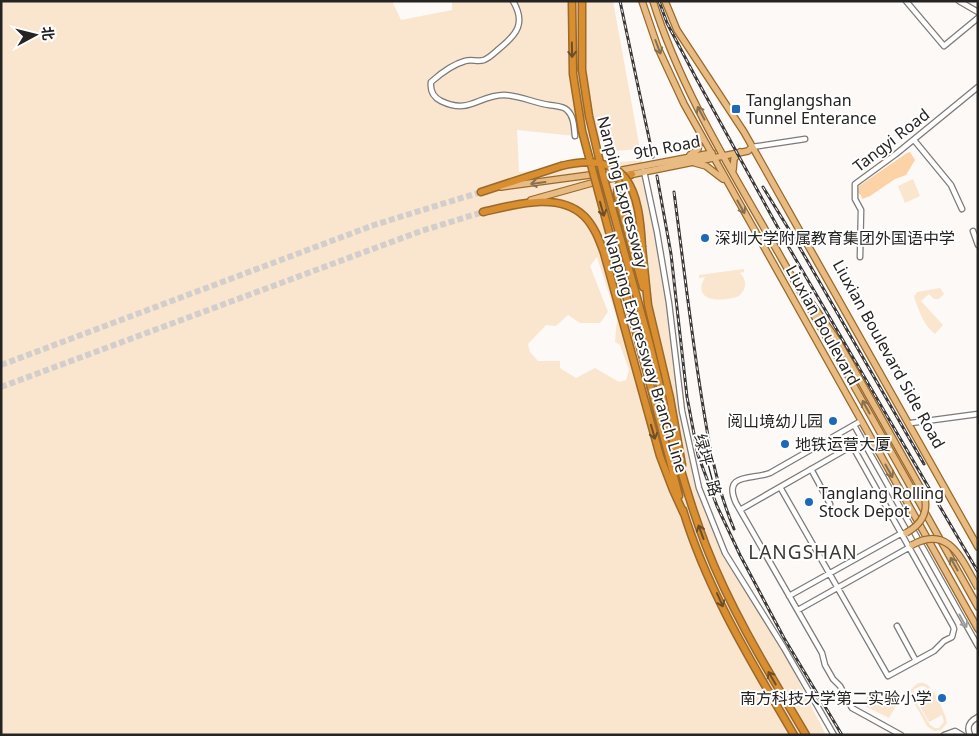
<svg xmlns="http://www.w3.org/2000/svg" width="979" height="736" font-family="'Noto Sans','Noto Sans SC',sans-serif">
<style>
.green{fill:#fae5cf;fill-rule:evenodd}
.water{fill:#fcd2a7}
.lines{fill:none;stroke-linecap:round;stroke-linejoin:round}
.highway-tunnel{stroke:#d1cecc;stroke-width:6;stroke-dasharray:6 3;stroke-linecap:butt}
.minor-casing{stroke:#7d7a78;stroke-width:7}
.major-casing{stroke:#9a692b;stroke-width:8}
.highway-casing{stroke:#9a692b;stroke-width:9}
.minor{stroke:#fff;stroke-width:4.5}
.major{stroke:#e8bb82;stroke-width:5.5}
.highway{stroke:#d98e2f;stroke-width:6}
.rail-casing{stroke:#3c3a39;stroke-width:3}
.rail{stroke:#fff;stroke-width:1;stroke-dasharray:4;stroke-linecap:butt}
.major-bridge-casing{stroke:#9a692b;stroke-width:8;stroke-linecap:butt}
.highway-bridge-casing{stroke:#9a692b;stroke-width:9;stroke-linecap:butt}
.major-bridge{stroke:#e8bb82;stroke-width:5.5}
.highway-bridge{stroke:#d98e2f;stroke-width:6}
.oneway{stroke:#867052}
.oneway2{stroke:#6d4e28}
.oneway3{stroke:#9d9c9c}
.poi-dot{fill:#1c69b8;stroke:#fff;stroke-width:2}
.labels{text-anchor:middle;stroke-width:4;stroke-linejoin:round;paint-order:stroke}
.poi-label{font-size:16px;fill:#252423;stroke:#fff;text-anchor:start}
.street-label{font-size:16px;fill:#252423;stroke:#fff}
.quarter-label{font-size:19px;letter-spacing:1px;fill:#3b3936;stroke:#fff}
</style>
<rect width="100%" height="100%" fill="#fcf9f6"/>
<path class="green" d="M1 1H392L401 20 452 10V1H613L655 232 693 469 724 553 782 649 826 735H1ZM517 130 575 136 602 141 604 152 639 149 641 160 519 172ZM597 257 617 319 615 342 620 345 629 370 626 380 619 382 595 368 576 378 560 368V361H538L530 352 528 344 546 325 556 326 568 315 580 323H600L608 312 590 266Z
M913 179 920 196 905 203 898 186Z
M744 269V272L740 273C747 280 747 289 739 296 724 302 690 303 705 277L699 278V275Z
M940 288 944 294 939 299H934L929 294 921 301 943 325 935 334C923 325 919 310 914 297L917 292Z
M918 683C921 683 922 682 926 684 933 687 947 716 947 723L941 730 934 731 927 726 911 697V689ZM922 686 926 687 928 691 915 698 929 722 942 715 944 722 939 728H935L930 725 913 697 914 689Z
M871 690 897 704 889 718 863 705Z"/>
<path class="water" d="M910 152 915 160 906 175 895 179 870 196 862 199 861 195 858 193 859 186 907 153Z"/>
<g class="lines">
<path class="highway-tunnel" d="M1 365 374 225 481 192
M1 387 421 231 483 212"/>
<defs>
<path id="minor" d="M513 1C526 23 517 34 500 48 495 52 491 57 484 60 478 62 471 59 465 61 454 64 440 74 431 82 430 90 433 97 441 101 470 115 478 95 504 95 519 95 534 103 549 105 555 106 563 106 567 110 574 116 574 127 575 136
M906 1 944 46 978 18
M959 1 978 12
M914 140 951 185 962 209
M752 147 805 139
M644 171 657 232 669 303 682 411 699 488 725 553 784 648 834 735
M973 231 978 245
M860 257 861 210 855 199V184L896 154 978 87
M861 421 770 473C753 480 722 472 736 503L822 653 825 665 833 679 840 686 852 708 901 735
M911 423 978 414
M854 425 978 646
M811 469 830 504
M740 510 850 447H853L953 626 954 629 952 637 944 641 934 651 888 676 780 487
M789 596 902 533
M798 610 910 547
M897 626 916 661
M944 735 955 731 962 735
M970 735C966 726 970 721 978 717"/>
<path id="major" d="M642 1 658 48 684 104 978 629
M653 1C682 94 736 177 783 261 849 376 913 491 978 607
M665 1 677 30 744 132 978 547
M690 155 698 149 700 136
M695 163 706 166 723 179
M733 170 734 159 740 152
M501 187 612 172 712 153
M531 200 599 181 748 151 752 147
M810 301 837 340 851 364"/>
<path id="highway" d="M632 174C623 179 617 183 617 194L643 287
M481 192 561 166
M483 212C514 205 558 191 584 216 594 226 599 239 604 253L660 456 673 490 684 514
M642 247 648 305 670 398 682 465
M660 386C672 441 686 494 706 546 732 613 770 674 806 735
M651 388 679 496
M683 510C707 590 752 663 794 735"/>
</defs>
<use href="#minor" class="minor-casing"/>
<use href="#major" class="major-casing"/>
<use href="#highway" class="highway-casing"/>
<use href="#minor" class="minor"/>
<use href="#major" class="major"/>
<use href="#highway" class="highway"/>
<defs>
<path id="rail" d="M620 1 653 157
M659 1 667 23 696 78 788 246 978 572
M657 176 671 254 687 397 698 455 717 506 740 555 784 638 842 735
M763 187 796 241 924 464
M674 192C682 253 689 313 698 374 706 426 713 479 734 529"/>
</defs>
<use href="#rail" class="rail-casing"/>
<use href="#rail" class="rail"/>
<defs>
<path id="major-bridge" d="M851 364 924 494C929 512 922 524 906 533
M912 545C950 524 962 561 978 588"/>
<path id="highway-bridge" d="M572 1 573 74 582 131 651 388
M582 1V70L589 116 603 175 649 341 660 386
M561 166C630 149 639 192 642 247"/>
</defs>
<use href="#major-bridge" class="major-bridge-casing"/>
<use href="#highway-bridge" class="highway-bridge-casing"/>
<use href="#major-bridge" class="major-bridge"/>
<use href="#highway-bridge" class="highway-bridge"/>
</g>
<defs><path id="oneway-shaft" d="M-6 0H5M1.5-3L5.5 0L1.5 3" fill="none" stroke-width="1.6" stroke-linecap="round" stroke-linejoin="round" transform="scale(1.25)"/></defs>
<g class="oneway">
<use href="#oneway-shaft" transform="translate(658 47) rotate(69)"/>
<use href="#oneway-shaft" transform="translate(701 113) rotate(-118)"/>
<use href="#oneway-shaft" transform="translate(538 183) rotate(172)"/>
<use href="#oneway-shaft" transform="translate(741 207) rotate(61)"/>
<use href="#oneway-shaft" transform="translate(866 407) rotate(-119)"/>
<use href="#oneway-shaft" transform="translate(889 471) rotate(61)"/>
<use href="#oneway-shaft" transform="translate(954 564) rotate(-119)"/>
</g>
<g class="oneway2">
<use href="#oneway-shaft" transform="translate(572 50) rotate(89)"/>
<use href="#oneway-shaft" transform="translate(602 209) rotate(74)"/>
<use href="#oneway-shaft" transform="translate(653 432) rotate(74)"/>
<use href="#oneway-shaft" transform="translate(701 532) rotate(-110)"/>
<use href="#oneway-shaft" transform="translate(720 600) rotate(66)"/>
<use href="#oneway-shaft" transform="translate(772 678) rotate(-120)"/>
</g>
<use class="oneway3" href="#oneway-shaft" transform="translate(963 621) rotate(61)"/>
<g class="poi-dot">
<rect x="731" y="104" width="10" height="10" rx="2.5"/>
<circle cx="705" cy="238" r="5"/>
<circle cx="833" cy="421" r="5"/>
<circle cx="785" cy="444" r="5"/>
<circle cx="809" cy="502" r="5"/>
<circle cx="942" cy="698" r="5"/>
</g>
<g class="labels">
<g class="poi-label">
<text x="746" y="106">Tanglangshan<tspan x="746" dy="18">Tunnel Enterance</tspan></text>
<text x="715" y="244">深圳大学附属教育集团外国语中学</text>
<text x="823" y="427" text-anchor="end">阅山境幼儿园</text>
<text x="795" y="450">地铁运营大厦</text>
<text x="819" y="499">Tanglang Rolling<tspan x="819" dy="18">Stock Depot</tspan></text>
<text x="932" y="704" text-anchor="end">南方科技大学第二实验小学</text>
</g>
<g class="street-label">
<text transform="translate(891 140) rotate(-38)" y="6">Tangyi Road</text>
<text transform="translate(667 147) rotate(-11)" y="6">9th Road</text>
<text transform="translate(623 192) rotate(75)" y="6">Nanping Expressway</text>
<text transform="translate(823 325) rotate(61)" y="6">Liuxian Boulevard</text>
<text transform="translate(646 353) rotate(73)" y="6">Nanping Expressway Branch Line</text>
<text transform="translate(889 354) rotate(61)" y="6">Liuxian Boulevard Side Road</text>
<text transform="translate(708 465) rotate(75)" y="6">绿坪一路</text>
</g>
<g class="quarter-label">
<text x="803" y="559">LANGSHAN</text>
</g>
</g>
<rect width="979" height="736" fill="none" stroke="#252423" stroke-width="5"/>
<g transform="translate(35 35) rotate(83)" stroke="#ffffff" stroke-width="4" paint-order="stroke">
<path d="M0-4L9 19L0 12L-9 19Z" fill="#252423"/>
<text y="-8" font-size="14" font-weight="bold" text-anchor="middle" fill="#252423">北</text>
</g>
</svg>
